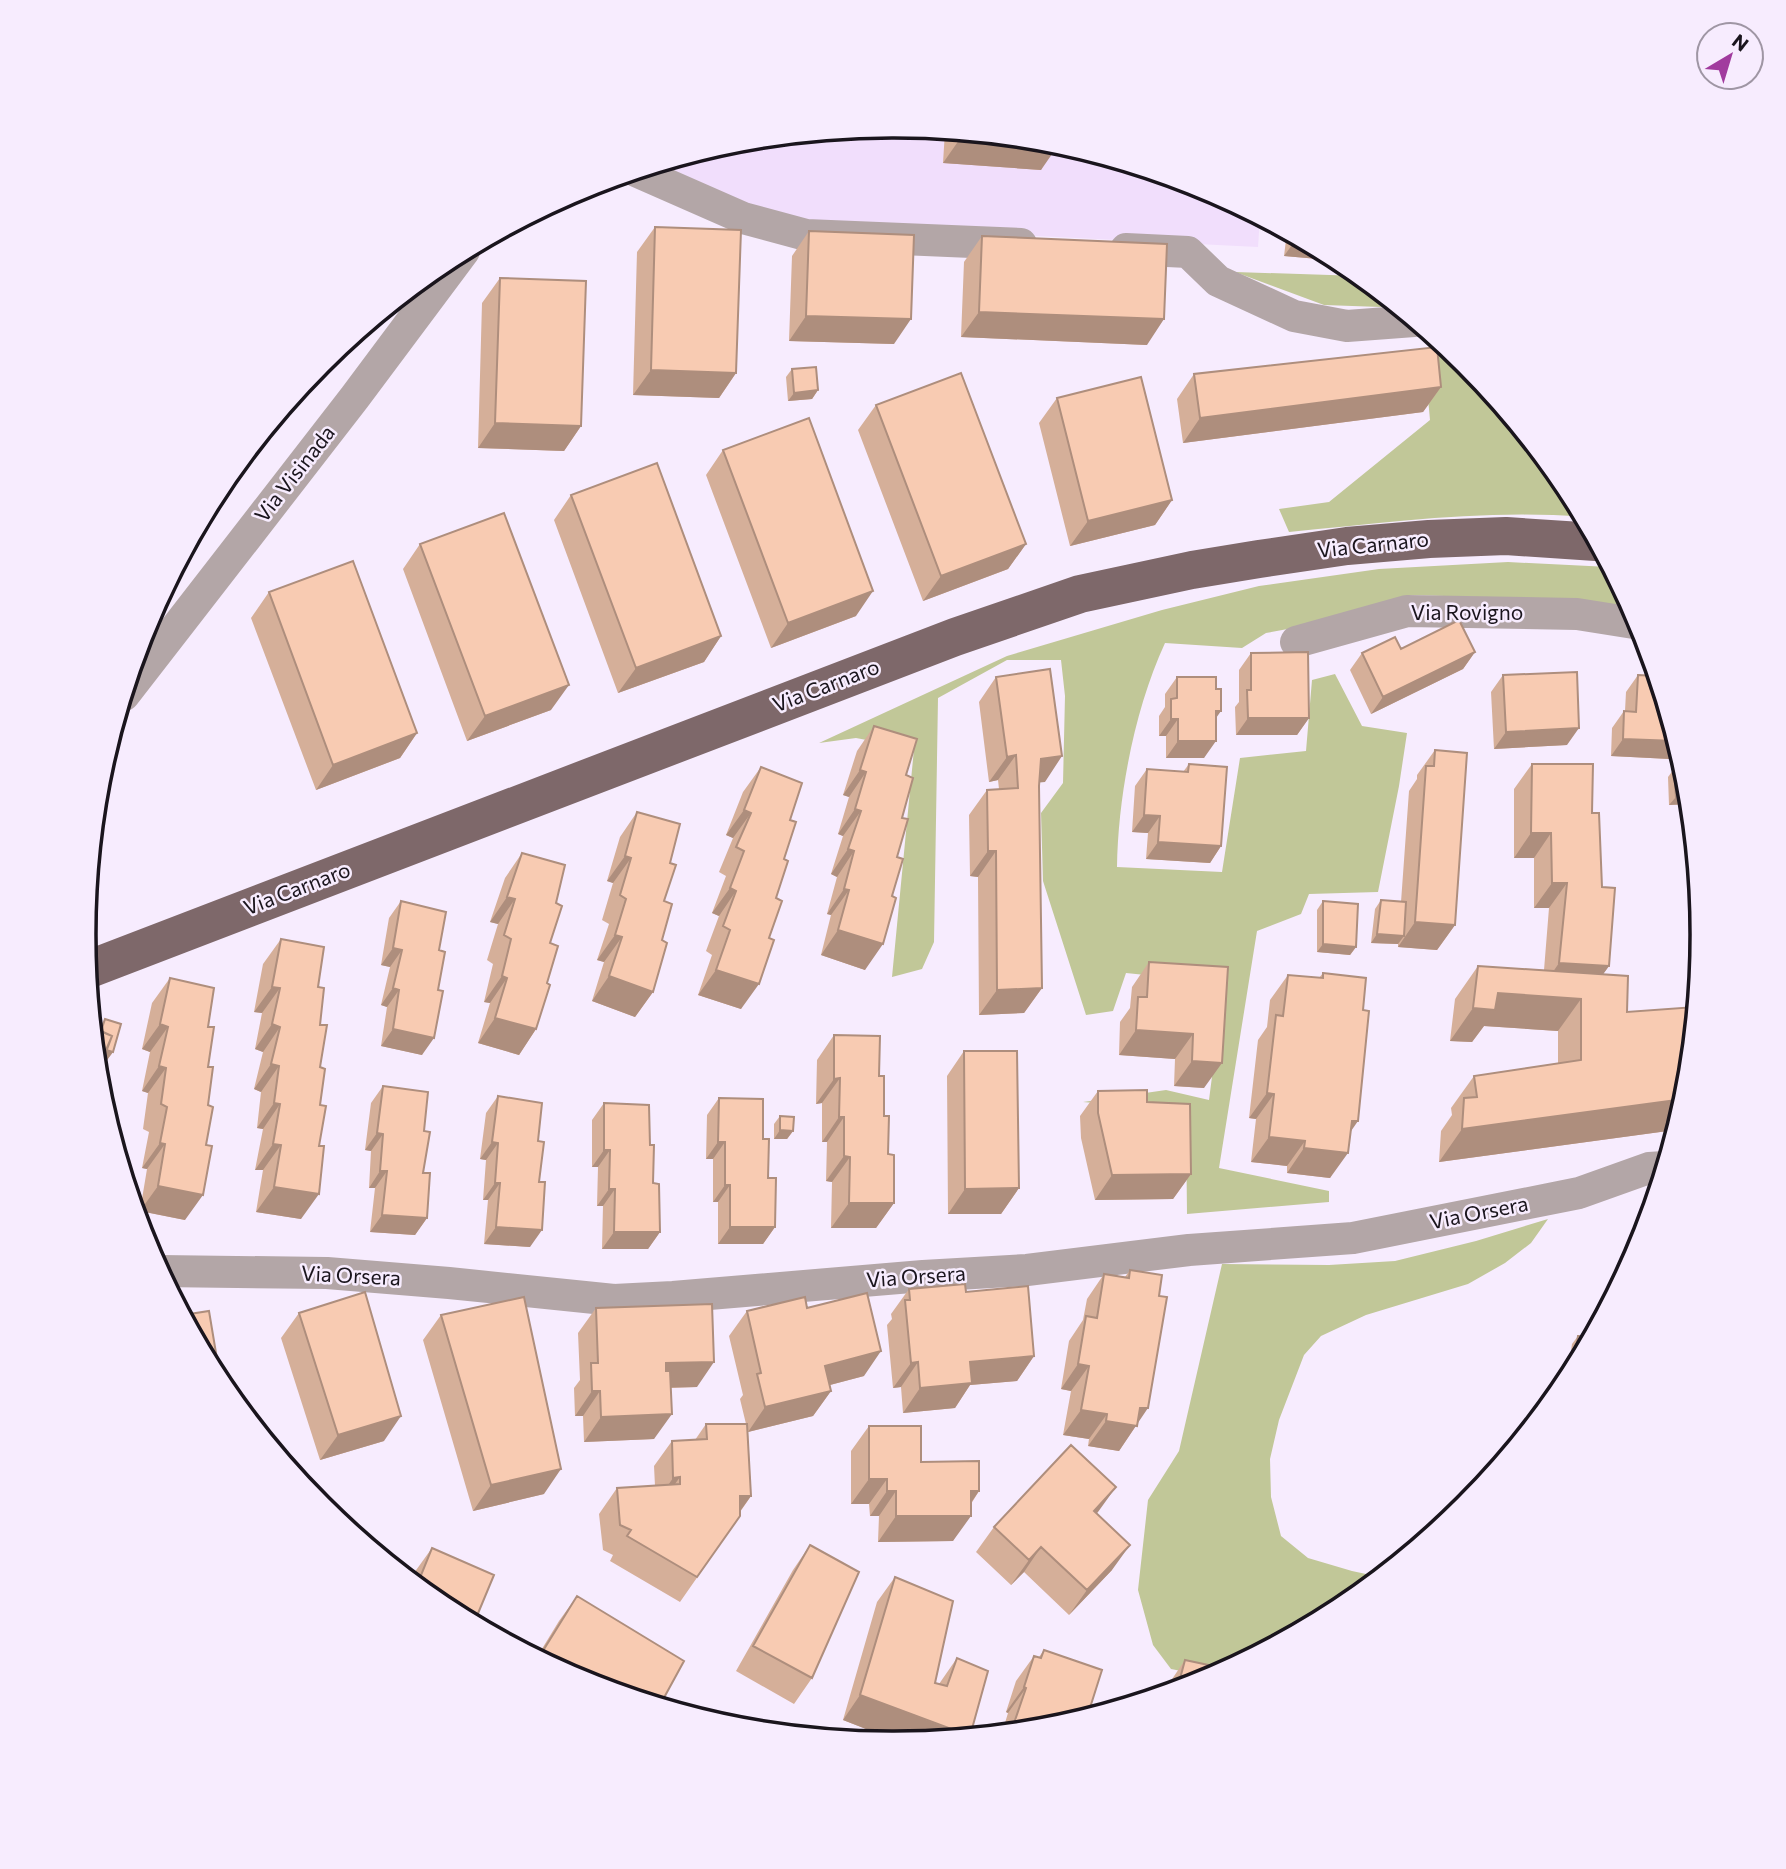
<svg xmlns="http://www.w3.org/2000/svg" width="1786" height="1869" font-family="Commissioner,sans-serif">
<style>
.built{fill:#f1defc}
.green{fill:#c1c798}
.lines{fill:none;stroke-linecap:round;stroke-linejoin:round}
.street{stroke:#b3a6a7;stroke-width:32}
.primary{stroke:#7e686a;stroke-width:38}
.wall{fill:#d5af99}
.shaded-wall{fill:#ae8e7d}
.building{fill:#f8cbb2;stroke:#ae8e7d;stroke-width:2}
.labels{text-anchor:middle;stroke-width:5;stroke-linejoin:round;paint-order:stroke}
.street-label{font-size:21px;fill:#1a151d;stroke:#f7ecfe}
.rim{fill:none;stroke:#1a151d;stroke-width:3.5}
</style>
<rect width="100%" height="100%" fill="#f7ecfe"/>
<path class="built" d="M893 126 1051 141 1203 187 1260 218 1258 247 834 226 755 207 651 166 736 141Z"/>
<path class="green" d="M1235 272 1360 276 1396 306 1381 307 1324 305Z
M1435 338 1465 363 1566 485 1583 517C1485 509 1387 523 1289 532L1279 509 1329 502 1430 420C1428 392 1421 362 1435 338Z
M1508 562 1609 567 1631 607 1576 600 1411 595 1293 628 1266 633 1242 648 1165 643C1135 708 1118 795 1117 867L1222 872 1240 758 1306 751 1312 680 1335 674 1362 726 1407 733 1399 786 1378 892 1309 894 1301 914 1257 931 1219 1168 1329 1191V1202L1187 1214 1186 1121 1142 1107 1083 1102 1166 1090 1209 1100 1224 983 1126 973 1113 1011 1086 1015 1043 881 1041 813 1063 783 1065 696 1061 660H1007L938 698 934 942 922 969 892 977 914 749 856 738 819 743 1007 656 1162 610 1259 586 1379 569Z
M1548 1219 1531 1243 1505 1263 1468 1284 1366 1315 1321 1336 1304 1355 1279 1420 1270 1459 1271 1497 1281 1536 1308 1558 1352 1571 1380 1577 1342 1607 1212 1677 1171 1669 1153 1645 1138 1590 1148 1500 1179 1451 1222 1264 1329 1265 1395 1261 1476 1241Z"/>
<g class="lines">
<path class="street" d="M636 171 743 218 806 235 1021 244
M1126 249 1188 252 1218 281 1294 316 1347 326 1414 321
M1296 642 1407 611 1577 614 1640 624
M124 695 355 397 464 251
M160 1271 327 1273 449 1283 614 1300 673 1297 923 1276 1027 1270 1189 1250 1353 1238 1579 1193 1649 1168 1664 1167"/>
<path class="primary" d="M87 970 955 637 1080 594 1192 570 1259 559 1347 546 1429 539 1506 536 1596 542"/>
</g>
<path class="wall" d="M945 131 1051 141 1041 170 943 163Z
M655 227 736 373 719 398 633 395 637 252Z
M809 231 894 344 789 341 792 256Z
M1287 232 1341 261 1284 256Z
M982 236 1147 345 961 337 964 262Z
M500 278 581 426 564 451 478 448 482 303Z
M792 369 818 390 812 399 788 401 786 377Z
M1194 374 1441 387 1423 412 1183 443 1177 399Z
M1057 398 1172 500 1155 525 1070 546 1039 423Z
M876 405 1026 544 1008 569 923 601 858 430Z
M723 450 856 616 771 648 706 475Z
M571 495 721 636 704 662 618 693 554 520Z
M420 544 551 710 467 741 403 569Z
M269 592 417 733 400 758 316 790 251 618Z
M1401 649 1475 652 1463 669 1371 714 1350 670 1362 653Z
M1251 653 1309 718 1297 735H1236L1235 707 1239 702V670Z
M1503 675 1567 745 1494 749 1491 692Z
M1638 675 1656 676 1678 747 1670 759 1611 756 1612 728 1624 711H1625L1626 692Z
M996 677 1045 782H1039L1042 988 1024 1013 979 1015 978 877 970 876 969 815 987 790 999 789 998 780 989 782 979 702Z
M1177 677 1216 719 1204 758H1166V736H1159V716L1165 707V694Z
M874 726 906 775 902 818 865 970 821 955 831 915 827 914 837 877 831 874 843 836 838 834 849 797 843 795 857 751Z
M1435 750 1455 925 1437 950 1398 947V944L1371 943 1375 909 1381 900 1401 902 1409 791 1417 779V775Z
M1189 764 1221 846 1210 863 1146 859 1148 833 1132 832 1135 786 1147 769 1183 772Z
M1532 764 1592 813 1602 887 1609 966 1603 974 1627 1012 1686 1093 1675 1130 1439 1162 1441 1131 1452 1115 1451 1108 1474 1076 1558 1064V1031L1484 1026 1472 1042 1450 1041 1455 999 1478 966 1544 970 1549 908H1534V858H1514V789Z
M761 767 790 820 784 859 741 1009 698 995 712 955 706 951 719 916 712 913 726 876 719 872 733 838 726 835 743 792Z
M1674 769 1689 804 1669 805 1668 777Z
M637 812 670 863 664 901 662 940 653 992 635 1017 592 1001 604 962 597 960 609 924 602 920 613 883 607 881 620 837Z
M522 853 556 903 550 943 547 983 536 1029 519 1055 478 1043 490 1003 484 1002 493 964 487 960 498 924 490 922 505 878Z
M401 901 439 950 422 1055 381 1046 387 1007 381 1005 390 967 381 965 389 918Z
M1323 901 1356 947 1350 955 1317 952V910Z
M281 939 318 987 320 1025V1067L301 1219 256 1212 263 1170H255L263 1129 257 1128 261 1092 254 1089 263 1052 255 1049 262 1013 254 1012 263 964Z
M1149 962 1228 967 1204 1088 1174 1086 1175 1059 1119 1055 1120 1022 1130 1008 1132 987Z
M1323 973 1351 1132 1330 1178 1287 1173V1166L1251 1162 1256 1119 1249 1118 1258 1040 1267 1027 1270 1000 1288 975 1319 978Z
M170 978 208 1027 185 1220 140 1211 147 1169 142 1168 149 1132 143 1129 148 1093 142 1091 150 1052 142 1049 152 1003Z
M105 1019 113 1052 107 1060 98 1030Z
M834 1035 879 1076 894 1203 876 1228H831L832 1182 826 1181 827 1142H822V1103L816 1104 817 1060Z
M964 1051 1019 1188 1001 1214H948L947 1076Z
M383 1086 424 1131 423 1173 427 1218 415 1235 370 1232 375 1188H369L371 1151 365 1150 371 1103Z
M1098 1091 1147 1102 1191 1174 1173 1199 1095 1200 1081 1138 1080 1116Z
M498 1096 538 1141 530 1247 484 1244 488 1200H483L486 1160 480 1159 486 1113Z
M719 1098 763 1139 775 1227 763 1244H718V1202H713V1159H706L707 1115Z
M604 1103 650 1145 653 1183 660 1232 648 1249H602L603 1206H597L598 1167H592V1120Z
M780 1116 793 1131 787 1139H774V1124Z
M1130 1270 1137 1424 1119 1451 1088 1446 1089 1439 1063 1435 1071 1391 1061 1389 1069 1341 1083 1320 1087 1299 1104 1274 1125 1277Z
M909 1289 966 1292 1034 1356 1017 1381 970 1385 955 1408 903 1413 901 1387 893 1388 887 1325 892 1319 891 1314Z
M596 1308 697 1387 671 1388 654 1439 584 1442 583 1416H575L574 1388 580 1380 578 1333Z
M807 1308 864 1376 830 1385 831 1391 813 1416 748 1432 751 1496 740 1512V1516L680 1602 610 1561 613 1555 603 1550 599 1514 617 1488 655 1486 654 1466 672 1441 695 1440 706 1424H746L740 1399 743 1395 729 1336 747 1311Z
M299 1313 384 1441 320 1460 281 1338Z
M441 1315 544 1494 473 1511 423 1340Z
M1578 1336 1591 1337 1576 1365H1569L1572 1344Z
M869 1426 921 1462 979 1491 971 1504 953 1541 878 1542 879 1516H870L869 1504H851V1451Z
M1097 1514 1112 1570 1069 1615 1024 1572 1011 1585 976 1552 994 1527Z
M810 1545 812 1678 794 1704 736 1671 793 1570Z
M432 1548 443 1607 411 1581 414 1573Z
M895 1577 935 1683 939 1684 957 1658 970 1736 902 1743 843 1720 877 1602Z
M577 1596 660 1705 583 1682 537 1657 559 1621Z
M1044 1650 1089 1711 1050 1728 1002 1733 1008 1713 1006 1712 1016 1681 1034 1656 1039 1657Z
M1185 1660 1202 1682 1165 1693 1168 1685Z"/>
<path class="shaded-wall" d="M964 133 1051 141 1059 144 1041 170 943 163Z
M1297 238 1341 261 1284 256Z
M979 312 1164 319 1147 345 961 337Z
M806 316 911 319 894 344 789 341Z
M651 370 736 373 719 398 633 395Z
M1441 387 1423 412 1183 443 1200 418Z
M818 390 812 399 788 401 794 393Z
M495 423 581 426 564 451 478 448Z
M1172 500 1155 525 1070 546 1088 521Z
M1026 544 1008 569 923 601 941 576Z
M873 591 856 616 771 648 788 623Z
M721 636 704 662 618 693 636 668Z
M1475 652 1463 669 1371 714 1383 697Z
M569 685 551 710 467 741 485 716Z
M1216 711H1221L1209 728Z
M1248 718H1309L1297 735H1236Z
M1171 719H1178L1166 736H1159Z
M1579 728 1567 745 1494 749 1506 732Z
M417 733 400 758 316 790 333 765Z
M1623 739 1676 741 1678 747 1670 759 1611 756Z
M1178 741H1216L1204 758H1166Z
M1016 755 998 780 989 782 1007 757Z
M1062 756 1045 782 1023 784 1041 759Z
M860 770 866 772 849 797 843 795Z
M1688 796 1689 804 1669 805 1676 797Z
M855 809 861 811 843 836 838 834Z
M744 810 751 813 733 838 726 835Z
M1144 815 1160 816 1148 833 1132 832Z
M1531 833H1551L1534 858H1514Z
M1158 842 1221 846 1210 863 1146 859Z
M848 849 854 851 837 877 831 874Z
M988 851H996L978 877 970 876Z
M625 856 631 858 613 883 607 881Z
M1552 883H1567L1549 908H1534Z
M730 888 736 891 719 916 712 913Z
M844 889 849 890 831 915 827 914Z
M507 897 515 899 498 924 490 922Z
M1415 922 1455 925 1437 950 1398 947Z
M838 930 883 944 865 970 821 955Z
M1377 934 1404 936 1398 944 1371 943Z
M615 935 622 937 604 962 597 960Z
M1323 944 1356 947 1350 955 1317 952Z
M393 948 402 950 390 967 381 965Z
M1559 963 1609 966 1591 991 1542 988Z
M716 970 759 984 741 1009 698 995Z
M502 976 507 978 490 1003 484 1002Z
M609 976 653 992 635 1017 592 1001Z
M272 987 280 988 262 1013 254 1012Z
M393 988 399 990 387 1007 381 1005Z
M1042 988 1024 1013 979 1015 997 990Z
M1498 993 1581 999 1558 1031 1484 1026 1472 1042 1450 1041 1473 1008Z
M495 1018 536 1029 519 1055 478 1043Z
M160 1024 168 1027 150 1052 142 1049Z
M272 1024 280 1027 263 1052 255 1049Z
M393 1029 434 1038 422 1055 381 1046Z
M1136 1030 1193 1034 1175 1059 1119 1055Z
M97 1047 113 1052 107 1060 96 1057Z
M1192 1061 1222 1063 1204 1088 1174 1086Z
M271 1064 279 1066 261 1092 254 1089Z
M159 1066 166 1068 148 1093 142 1091Z
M840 1078 822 1103 816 1104 834 1079Z
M1267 1093 1274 1094 1256 1119 1249 1118Z
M1684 1099 1675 1130 1439 1162 1462 1129Z
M274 1103 280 1104 263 1129 257 1128Z
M839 1117H844L827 1142H822Z
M1352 1121H1358L1340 1147Z
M780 1130 793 1131 787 1139H774Z
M377 1133 383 1134 371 1151 365 1150Z
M1269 1137 1305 1141 1287 1166 1251 1162Z
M492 1142 498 1143 486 1160 480 1159Z
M718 1142H725L713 1159H706Z
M160 1143 165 1144 147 1169 142 1168Z
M273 1144 281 1145 263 1170H255Z
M1304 1148 1348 1153 1330 1178 1287 1173Z
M604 1150H610L598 1167H592Z
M844 1156 850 1157 832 1182 826 1181Z
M380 1171H387L375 1188H369Z
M1191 1174 1173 1199 1095 1200 1112 1175Z
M495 1183H500L488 1200H483Z
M725 1185H730L718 1202H713Z
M158 1186 203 1195 185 1220 140 1211Z
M274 1187 319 1194 301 1219 256 1212Z
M1019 1188 1001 1214H948L965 1189Z
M609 1189H615L603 1206H597Z
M849 1203H894L876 1228H831Z
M382 1215 427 1218 415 1235 370 1232Z
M496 1227 542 1230 530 1247 484 1244Z
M730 1227H775L763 1244H718Z
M614 1232H660L648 1249H602Z
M881 1351 864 1376 807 1391 825 1366Z
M1034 1356 1017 1381 970 1385 955 1408 903 1413 920 1388 970 1362Z
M1575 1356H1580L1576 1365H1569Z
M714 1362 697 1387 648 1388 666 1363Z
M918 1362 901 1387 893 1388 911 1363Z
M1078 1364 1089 1366 1071 1391 1061 1389Z
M592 1391H600L583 1416H575Z
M831 1391 813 1416 748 1432 765 1407Z
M1140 1408H1148L1119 1451 1088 1446 1106 1421Z
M1081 1410 1107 1414 1089 1439 1063 1435Z
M672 1414 654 1439 584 1442 601 1417Z
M401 1416 384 1441 320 1460 338 1435Z
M561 1469 544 1494 473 1511 491 1485Z
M680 1477 662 1502 656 1503 673 1478Z
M869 1479H887L869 1504H851Z
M1116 1487 1098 1512 1076 1536 1094 1511Z
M887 1491H896L879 1516H870Z
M971 1491H979L962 1516H971L953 1541 878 1542 896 1516Z
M740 1496H751L733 1521Z
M1130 1545 1112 1570 1069 1615 1087 1590Z
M1041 1547 1024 1572 1011 1585 1029 1560Z
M1024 1687 1026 1688 1008 1713 1006 1712Z
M860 1695 968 1736 902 1743 843 1720Z"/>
<path class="building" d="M655 227 741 230 736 373 651 370Z
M809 231 914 235 911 319 806 316Z
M982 236 1167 244 1164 319 979 312Z
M500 278 586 281 581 426 495 423Z
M1437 347 1441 387 1200 418 1194 374Z
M816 367 818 390 794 393 792 369Z
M961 373 1026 544 941 576 876 405Z
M1141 377 1172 500 1088 521 1057 398Z
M809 418 873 591 788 623 723 450Z
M657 463 721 636 636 668 571 495Z
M504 513 569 685 485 716 420 544Z
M353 561 417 733 333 765 269 592Z
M1459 620 1475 652 1383 697 1362 653 1395 637 1401 649Z
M1308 652 1309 718H1248L1247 690H1251V653Z
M1050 669 1062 756 1041 759 1039 786 1042 988 997 990 996 851H988L987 790 1018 788 1016 755 1007 757 996 677Z
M1577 672 1579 728 1506 732 1503 675Z
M1638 675 1656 676 1676 741 1623 739 1624 711 1636 712Z
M1177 677H1216V689H1221V711H1216V741H1178V719H1171V699L1177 698Z
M874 726 917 739 906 775 913 778 902 818 908 819 897 857 903 859 892 896 896 898 883 944 838 930 849 890 844 889 854 851 848 849 861 811 855 809 866 772 860 770Z
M1435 750 1467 753 1455 925 1415 922 1426 766H1434Z
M1189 764 1227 767 1221 846 1158 842 1160 816 1144 815 1147 769 1188 772Z
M1532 764H1593L1592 813H1599L1602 887 1615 888 1609 966 1559 963 1567 883H1552L1551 833H1531Z
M761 767 802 783 790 820 796 822 784 859 788 861 776 898 782 901 769 938 774 940 759 984 716 970 730 930 723 926 736 891 730 888 744 851 736 847 751 813 744 810Z
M1684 768 1687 777 1688 796 1676 797 1674 769Z
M637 812 680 824 670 863 676 865 664 901 672 904 662 940 667 943 653 992 609 976 622 937 615 935 626 899 620 895 631 858 625 856Z
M522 853 565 865 556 903 562 906 550 943 558 946 547 983 550 985 536 1029 495 1018 507 978 502 976 511 939 504 935 515 899 507 897Z
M1381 900 1406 902 1404 936 1377 934Z
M401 901 446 912 439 950 445 952 438 990 443 991 434 1038 393 1029 399 990 393 988 402 950 393 948Z
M1323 901 1358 904 1356 947 1323 944Z
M281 939 324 947 318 987 324 988 320 1025H327L320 1067 325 1069 320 1105 326 1106 319 1146H324L319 1194 274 1187 281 1145 273 1144 280 1104 274 1103 279 1066 271 1064 280 1027 272 1024 280 988 272 987Z
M1149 962 1228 967 1222 1063 1192 1061 1193 1034 1136 1030 1138 997H1147Z
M1478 966 1628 976 1627 1012 1695 1007 1686 1093 1684 1099 1462 1129 1464 1098 1477 1097 1474 1076 1581 1060V999L1498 993 1495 1010 1473 1008Z
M1323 973 1366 978 1363 1010 1369 1011 1358 1121H1352L1348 1153 1304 1148 1305 1141 1269 1137 1274 1094 1267 1093 1276 1015 1283 1016 1288 975 1323 978Z
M170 978 214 988 208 1027H214L208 1067H213L208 1105 213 1107 206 1145 212 1146 203 1195 158 1186 165 1144 160 1143 167 1107 161 1104 166 1068 159 1066 168 1027 160 1024Z
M105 1019 121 1024 113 1052 106 1050 112 1036 101 1031Z
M93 1028 112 1036 98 1073Z
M834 1035 880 1036 879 1076H884V1116H889L888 1154 894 1155V1203H849L850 1157 844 1156V1117H839L840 1078 834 1079Z
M964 1051H1017L1019 1188 965 1189Z
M98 1073 103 1074 99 1084Z
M383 1086 428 1092 424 1131 430 1132 423 1173H430L427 1218 382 1215 387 1171H380L383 1134 377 1133Z
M1147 1090V1102L1190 1104 1191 1174 1112 1175 1098 1113V1091Z
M498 1096 542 1103 538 1141 544 1142 539 1182H545L542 1230 496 1227 500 1183H495L498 1143 492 1142Z
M719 1098 763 1099V1139H769L768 1178H776L775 1227H730V1185H725V1142H718Z
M604 1103 649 1105 650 1145H654L653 1183 659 1184 660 1232H614L615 1189H609L610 1150H604Z
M780 1116 794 1117 793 1131 780 1130Z
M118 1153H125L123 1167 122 1166Z
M1130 1270 1162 1275 1159 1296 1167 1297 1148 1408H1140L1137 1426 1106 1421 1107 1414 1081 1410 1089 1366 1078 1364 1086 1316 1097 1318 1104 1274 1129 1278Z
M965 1284 966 1292 1028 1286 1034 1356 970 1362 972 1383 920 1388 918 1362 911 1363 905 1300H910L909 1289Z
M365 1292 401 1416 338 1435 299 1313Z
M867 1293 881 1351 825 1366 831 1391 765 1407 757 1374 761 1373 747 1311 805 1297 807 1308Z
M524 1297 561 1469 491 1485 441 1315Z
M712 1304 714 1362 666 1363V1371H670L672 1414 601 1417 600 1391H592L591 1363H598L596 1308Z
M209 1311 220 1377 217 1378 183 1315Z
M1578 1336 1591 1337 1580 1356H1575Z
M706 1424H747L751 1496H740V1516L697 1577 627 1536 631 1530 620 1525 617 1488 680 1484V1477L673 1478 672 1441 707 1439Z
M869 1426H921V1462L979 1461V1491H971V1516H896V1491H887V1479H869Z
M1071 1445 1116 1487 1094 1511 1130 1545 1087 1590 1041 1547 1029 1560 994 1527Z
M810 1545 859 1572 812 1678 753 1646Z
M432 1548 494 1575 474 1623 443 1607 417 1585Z
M895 1577 953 1601 935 1683 947 1686 957 1658 988 1671 970 1736 860 1695Z
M577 1596 684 1661 660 1705 597 1686 541 1654Z
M1044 1650 1102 1670 1089 1711 1096 1714 1050 1728 1011 1732 1026 1688 1024 1687 1034 1656 1041 1658Z
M1185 1660 1227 1669 1202 1682 1177 1690Z"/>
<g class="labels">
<g class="street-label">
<text transform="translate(295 474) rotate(-52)" y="7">Via Visinada</text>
<text transform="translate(1373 545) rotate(-6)" y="7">Via Carnaro</text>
<text x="1467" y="620">Via Rovigno</text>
<text transform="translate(826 686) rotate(-21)" y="7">Via Carnaro</text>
<text transform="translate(297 889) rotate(-21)" y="7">Via Carnaro</text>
<text transform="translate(1479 1213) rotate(-11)" y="7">Via Orsera</text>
<text transform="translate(351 1276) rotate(3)" y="7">Via Orsera</text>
<text transform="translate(916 1277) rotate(-4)" y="7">Via Orsera</text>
</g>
</g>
<path d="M0 0H1786V1869H0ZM892 138H894A796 796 0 0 1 1690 934V935A796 796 0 0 1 894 1731H892A796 796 0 0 1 96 935V934A796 796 0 0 1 892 138Z" fill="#f7ecfe" fill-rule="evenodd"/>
<path class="rim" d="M892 138H894A796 796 0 0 1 1690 934V935A796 796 0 0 1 894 1731H892A796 796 0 0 1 96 935V934A796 796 0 0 1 892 138Z"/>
<g transform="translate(1730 56) rotate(38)"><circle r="33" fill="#f7ecfe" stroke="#9f96a4" stroke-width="2"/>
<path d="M0-5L12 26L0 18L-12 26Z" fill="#a13b9e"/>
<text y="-10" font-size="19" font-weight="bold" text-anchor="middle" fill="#1a151d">N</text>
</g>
</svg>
